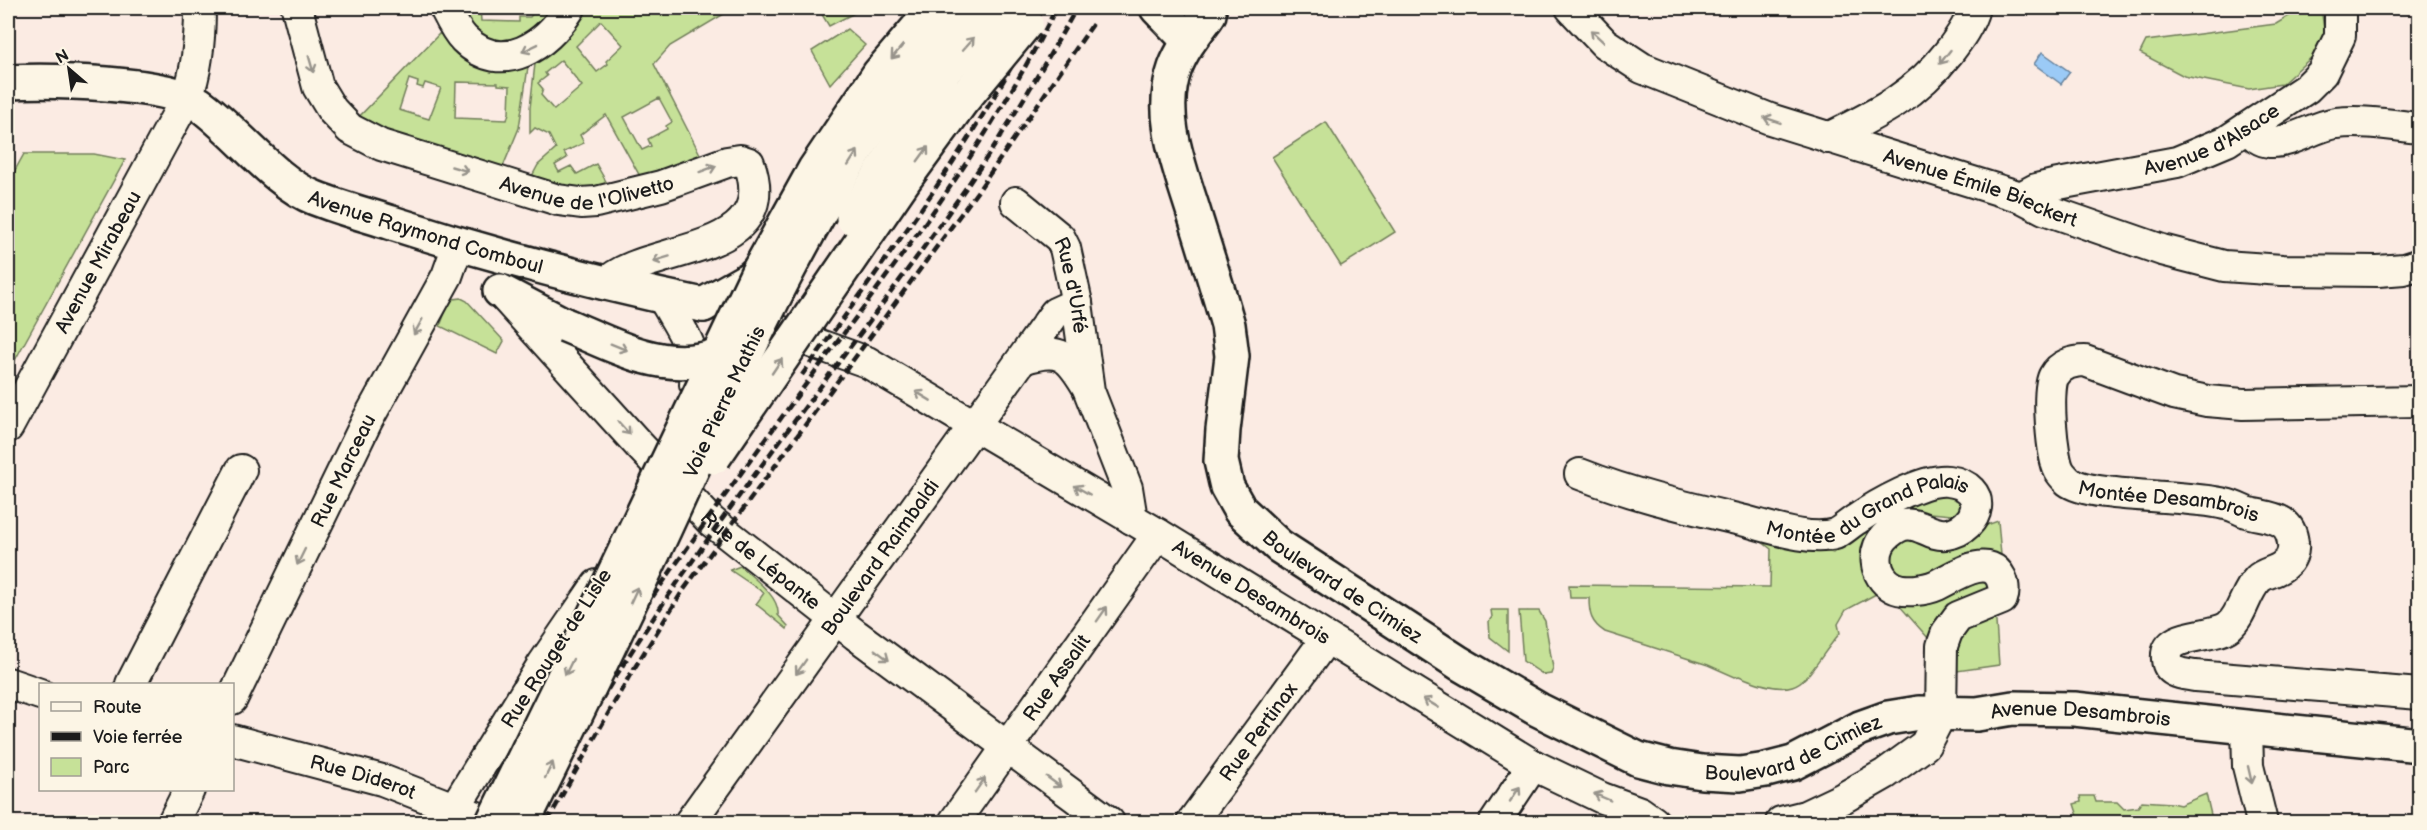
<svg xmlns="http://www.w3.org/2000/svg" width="2427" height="830" font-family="'Balsamiq Sans',sans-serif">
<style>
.green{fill:#c6e198;stroke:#717e5a;stroke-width:1.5;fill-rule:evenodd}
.water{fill:#9bcaf6;stroke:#68849f;stroke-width:1.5}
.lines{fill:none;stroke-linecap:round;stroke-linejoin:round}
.minor-casing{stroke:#1c1c1c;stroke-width:34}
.major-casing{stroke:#1c1c1c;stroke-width:38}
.highway-casing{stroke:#1c1c1c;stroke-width:38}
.minor{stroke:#fcf5e5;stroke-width:30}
.major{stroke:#fcf5e5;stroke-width:33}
.highway{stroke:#fcf5e5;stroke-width:33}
.rail{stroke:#1c1c1c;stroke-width:4.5;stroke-dasharray:9 4.5;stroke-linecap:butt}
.highway-bridge-casing{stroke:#1c1c1c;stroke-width:38;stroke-linecap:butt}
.highway-bridge{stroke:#fcf5e5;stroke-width:33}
.oneway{stroke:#97938b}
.labels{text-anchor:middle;stroke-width:4.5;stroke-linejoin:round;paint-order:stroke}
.street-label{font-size:20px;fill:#1c1c1c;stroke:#fcf5e5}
</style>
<rect width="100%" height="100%" fill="#fbebe3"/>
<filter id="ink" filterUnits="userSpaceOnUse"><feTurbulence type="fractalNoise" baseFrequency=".0167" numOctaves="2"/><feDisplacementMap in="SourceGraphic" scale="12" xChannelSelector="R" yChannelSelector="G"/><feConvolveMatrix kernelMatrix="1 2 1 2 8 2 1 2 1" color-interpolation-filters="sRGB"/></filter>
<g filter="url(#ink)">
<path class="green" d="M456 8H480L481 21 519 22V17H530L537 8H557L540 28 510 44 480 40Z
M588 8H734L670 46 654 64 701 156 641 178 606 115 580 135 584 143 564 152 567 158 555 165 559 172 571 166 577 174 596 164 608 185C577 192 559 187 531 178L538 165 556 149 549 135 535 128 530 133V108L535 64 562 43ZM601 21 623 45 606 61 608 64 597 72 576 46ZM561 60 582 86 554 110 541 95 543 89 538 83 547 76 545 73ZM659 98 672 122 666 126 667 129 648 139 651 146 642 150 624 117Z
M818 8H864L829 26Z
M2299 8H2321L2326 44 2282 84 2249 89 2184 76 2140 53 2146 41 2276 24 2299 10Z
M847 29 865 45 830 84 812 51Z
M440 33C464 69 487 74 528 67L519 128 502 169 354 122ZM409 79 418 82 417 86 423 88 425 83 441 88 429 119 399 110ZM456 82 498 83V85L510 86 509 113 507 120 455 118Z
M1326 122 1395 232 1341 266 1272 157Z
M24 154H94L125 160 8 373V183Z
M461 298 467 301 504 341 497 354 440 326 448 305 453 299Z
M1961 490 1963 512 1952 515 1908 511 1873 571 1876 594 1846 610 1838 624 1840 633C1802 678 1806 704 1739 676L1735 677 1708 665 1605 632C1591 623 1589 614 1589 598H1570L1569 585 1770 587 1771 549 1745 529 1833 553 1875 522 1926 498Z
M1998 521 2001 555 1971 562 1922 580 1902 578 1890 562 1893 540 1902 535 1945 540Z
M740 566C753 578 780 596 778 615L788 626 787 629 756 604 764 593 730 570Z
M1992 572 1997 594 1929 639 1898 604 1948 589Z
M1995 608 1999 665 1950 672 1952 637Z
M1491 610H1508V651L1490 637 1489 621 1492 617Z
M1519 611H1539L1545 621 1553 668 1551 674 1544 675 1523 661Z
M2206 794 2212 819 2201 822H2080L2074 804 2081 802 2080 796H2094L2096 802H2117L2124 809 2138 807 2142 801 2171 803 2180 805Z"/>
<path class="water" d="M2042 52 2070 72 2061 84 2034 64Z"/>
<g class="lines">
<defs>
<g id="minor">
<path id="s1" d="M297 8 318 87 332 110 350 129 381 145 558 200 581 203 596 202 661 186 727 162 740 160 749 163C783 259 643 243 605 284"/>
<path d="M445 8C450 18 456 31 464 39 503 78 547 44 570 8"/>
<path id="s2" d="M1571 8 1604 43 1642 68 1770 119 2021 197 2044 209 2162 250 2224 266 2282 270 2378 271 2404 269 2420 264"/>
<path d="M2247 128C2254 135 2259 141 2270 142 2293 143 2314 126 2336 123 2364 120 2392 125 2420 128"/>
<path d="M1828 138C1877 114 1915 96 1949 52 1959 39 1970 24 1974 8"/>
<path id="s3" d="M2021 197 2036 189 2053 185 2177 162 2227 141 2307 88 2322 73 2340 36V8"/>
<path id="s4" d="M1016 202 1060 238 1065 248 1077 303 1089 391 1127 488 1132 519"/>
<path id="s5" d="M504 296 639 445 711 521 856 635 1109 822"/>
<path d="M662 296C677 324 700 352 695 384"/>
<path id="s6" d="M738 316 867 362 1158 534 1533 765 1602 798 1640 812 1654 822"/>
<path d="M1023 359C1061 346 1069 356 1088 388"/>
<path id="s7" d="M2420 401 2243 404 2207 401 2174 394 2085 361C2073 361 2060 365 2054 376 2046 389 2052 457 2059 470 2061 474 2065 478 2068 481 2091 499 2189 494 2225 504 2232 505 2239 509 2246 512 2267 518 2291 515 2293 544 2294 551 2291 560 2285 564 2278 572 2265 572 2258 579 2245 592 2243 614 2229 626 2213 639 2164 631 2167 659 2168 674 2184 674 2195 676L2420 694"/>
<path id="s8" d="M8 427 187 97C198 69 200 38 200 8"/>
<path id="s9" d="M1580 474C1633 495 1686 507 1741 520 1767 526 1809 542 1835 534 1842 531 1850 523 1857 519 1877 505 1924 478 1948 481 1991 486 1980 529 1947 534 1925 537 1914 511 1888 534 1871 548 1873 576 1893 587 1904 593 1926 590 1937 585 1954 577 1988 552 2001 578 2004 585 2005 591 2002 599L1958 617 1947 632 1942 646 1941 714 1925 745 1885 774 1843 798 1805 816 1781 822"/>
<path d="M8 683 40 694"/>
<path d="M131 684 241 470"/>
<path id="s10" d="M232 699 367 421 447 276 458 245"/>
<path d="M2247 726 2248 766 2262 822"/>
<path id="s11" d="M232 740 382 780 490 822"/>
<path d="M173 822 189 790"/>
<path d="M446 822 543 664 597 585"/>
<path id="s12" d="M690 822 1055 313 1077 303"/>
<path id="s13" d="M954 822 1158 534"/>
<path id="s14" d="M1192 822 1326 639"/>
<path d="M1495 822 1533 765"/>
</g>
<g id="major">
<path id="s15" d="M1207 17C1195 33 1182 49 1175 68 1157 118 1182 172 1196 220 1207 255 1218 290 1228 325L1232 356 1223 430 1221 461 1227 487 1240 510 1279 546 1459 663 1539 710 1638 759 1669 767 1702 772 1740 774 1766 770 1793 763 1860 728 1888 718 1919 713 1977 714 2013 708 2074 709 2420 745"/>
<path id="s16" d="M8 82C50 80 166 82 199 104 235 129 276 184 315 198 340 208 367 215 392 223 494 256 598 283 703 305"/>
</g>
<path id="highway" d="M1157 8 1189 41
M1202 8 1209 14
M500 291 565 325
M703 305 751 278 768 262"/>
</defs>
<use href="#minor" class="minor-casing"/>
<use href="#major" class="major-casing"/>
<use href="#highway" class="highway-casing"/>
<use href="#minor" class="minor"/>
<use href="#major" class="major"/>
<use href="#highway" class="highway"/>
<path class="rail" d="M802 375C888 256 977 139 1043 8
M637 619C696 535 756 452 817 369 905 252 991 140 1056 8
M587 724C705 522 861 345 991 151 1021 105 1048 58 1075 11
M547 822 630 675 682 592 980 188 1093 24"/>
<defs>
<g id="highway-bridge">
<path d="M853 218 945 70 1000 8"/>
<path d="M565 325C607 342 653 369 700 360 711 358 721 354 732 351"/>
<path d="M714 457 906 177 961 102 1026 23"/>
<path d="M493 822 605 593 757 274 815 169 879 74 935 8"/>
<path id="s17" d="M523 822C571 725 619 627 665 528 734 379 801 225 897 90 915 65 937 42 956 19"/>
</g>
</defs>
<use href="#highway-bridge" class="highway-bridge-casing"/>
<use href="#highway-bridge" class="highway-bridge"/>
</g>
<defs><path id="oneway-shaft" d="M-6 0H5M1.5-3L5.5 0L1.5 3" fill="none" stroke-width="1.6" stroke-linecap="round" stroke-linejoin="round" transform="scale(1.5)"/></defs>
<g class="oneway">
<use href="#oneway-shaft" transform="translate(1597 36) rotate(-137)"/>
<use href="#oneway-shaft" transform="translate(968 44) rotate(-48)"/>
<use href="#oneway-shaft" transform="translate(530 48) rotate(154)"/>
<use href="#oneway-shaft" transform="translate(897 52) rotate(130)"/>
<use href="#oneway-shaft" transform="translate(1945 57) rotate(128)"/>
<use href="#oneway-shaft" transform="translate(311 64) rotate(74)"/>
<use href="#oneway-shaft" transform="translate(1772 120) rotate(-161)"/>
<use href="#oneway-shaft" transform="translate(923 154) rotate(-54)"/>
<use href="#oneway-shaft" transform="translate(853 158) rotate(-57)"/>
<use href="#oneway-shaft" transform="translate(460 169) rotate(16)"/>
<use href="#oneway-shaft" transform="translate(708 169) rotate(-20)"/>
<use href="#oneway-shaft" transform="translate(661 259) rotate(163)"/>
<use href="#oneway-shaft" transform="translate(418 327) rotate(119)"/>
<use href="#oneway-shaft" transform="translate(619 347) rotate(22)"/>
<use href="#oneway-shaft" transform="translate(777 366) rotate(-56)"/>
<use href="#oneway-shaft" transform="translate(923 396) rotate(-149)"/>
<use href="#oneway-shaft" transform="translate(624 428) rotate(48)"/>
<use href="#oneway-shaft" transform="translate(1082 490) rotate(-150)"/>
<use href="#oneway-shaft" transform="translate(301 557) rotate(116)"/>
<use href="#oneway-shaft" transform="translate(634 595) rotate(-65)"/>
<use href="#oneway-shaft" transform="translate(1102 614) rotate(-55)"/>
<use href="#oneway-shaft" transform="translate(882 655) rotate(37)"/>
<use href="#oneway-shaft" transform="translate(569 667) rotate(116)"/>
<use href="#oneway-shaft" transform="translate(801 667) rotate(125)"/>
<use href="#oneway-shaft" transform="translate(1431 703) rotate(-149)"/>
<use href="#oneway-shaft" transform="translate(549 770) rotate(-64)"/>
<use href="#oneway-shaft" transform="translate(2250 775) rotate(77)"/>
<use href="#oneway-shaft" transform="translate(1054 782) rotate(36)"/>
<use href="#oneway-shaft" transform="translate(980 785) rotate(-55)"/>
<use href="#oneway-shaft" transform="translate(1515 794) rotate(-56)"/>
<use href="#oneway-shaft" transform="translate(1602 797) rotate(-157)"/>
</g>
</g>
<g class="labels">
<g class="street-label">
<text dy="7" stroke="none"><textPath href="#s3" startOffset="201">Avenue d'Alsace</textPath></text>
<text dy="7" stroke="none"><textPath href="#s1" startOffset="384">Avenue de l'Olivetto</textPath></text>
<text dy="7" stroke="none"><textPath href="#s2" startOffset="453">Avenue Émile Bieckert</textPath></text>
<text dy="7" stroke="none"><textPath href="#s16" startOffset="460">Avenue Raymond Comboul</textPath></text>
<text dy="7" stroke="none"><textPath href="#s8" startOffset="188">Avenue Mirabeau</textPath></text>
<text dy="7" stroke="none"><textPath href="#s4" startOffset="106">Rue d'Urfé</textPath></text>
<text dy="7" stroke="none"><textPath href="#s17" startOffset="466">Voie Pierre Mathis</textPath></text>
<text dy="7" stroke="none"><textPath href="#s10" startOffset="254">Rue Marceau</textPath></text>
<text dy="7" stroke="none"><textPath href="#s7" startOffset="591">Montée Desambrois</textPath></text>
<text dy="7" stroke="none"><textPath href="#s9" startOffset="303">Montée du Grand Palais</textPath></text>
<text dy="7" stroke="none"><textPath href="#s12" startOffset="326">Boulevard Raimbaldi</textPath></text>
<text dy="7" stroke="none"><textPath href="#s5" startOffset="369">Rue de Lépante</textPath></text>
<text dy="7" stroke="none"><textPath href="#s15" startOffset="645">Boulevard de Cimiez</textPath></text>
<text dy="7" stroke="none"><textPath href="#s6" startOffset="585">Avenue Desambrois</textPath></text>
<text transform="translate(556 648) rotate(-57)" y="7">Rue Rouget de Lisle</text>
<text dy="7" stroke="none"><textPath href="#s13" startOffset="177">Rue Assalit</textPath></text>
<text dy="7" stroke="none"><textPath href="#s15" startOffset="1444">Avenue Desambrois</textPath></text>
<text dy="7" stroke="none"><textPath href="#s14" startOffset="112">Rue Pertinax</textPath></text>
<text dy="7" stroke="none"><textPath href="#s15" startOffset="1149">Boulevard de Cimiez</textPath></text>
<text dy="7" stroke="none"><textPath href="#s11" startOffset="136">Rue Diderot</textPath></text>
</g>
</g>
<rect width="2427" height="830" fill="none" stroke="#fcf5e5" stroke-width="30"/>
<rect x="15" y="15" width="2397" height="800" fill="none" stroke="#1c1c1c" stroke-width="2" filter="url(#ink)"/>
<rect x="39" y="683" width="195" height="108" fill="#fcf5e5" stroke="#a29e95" stroke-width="1.5"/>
<rect x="51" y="702" width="30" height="9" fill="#fcf5e5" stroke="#a29e95" stroke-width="1.5"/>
<text x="93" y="713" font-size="18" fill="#1c1c1c">Route</text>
<rect x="51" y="732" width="30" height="9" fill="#1c1c1c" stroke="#a29e95" stroke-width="1.5"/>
<text x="93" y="743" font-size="18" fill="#1c1c1c">Voie ferrée</text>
<rect x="51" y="758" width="30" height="18" fill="#c6e198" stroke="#a29e95" stroke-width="1.5"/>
<text x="93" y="773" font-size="18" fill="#1c1c1c">Parc</text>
<g transform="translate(69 69) rotate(331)" stroke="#fcf5e5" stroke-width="4.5" paint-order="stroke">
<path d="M0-4.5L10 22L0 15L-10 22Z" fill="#1c1c1c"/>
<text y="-9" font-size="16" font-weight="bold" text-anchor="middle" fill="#1c1c1c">N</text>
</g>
</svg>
